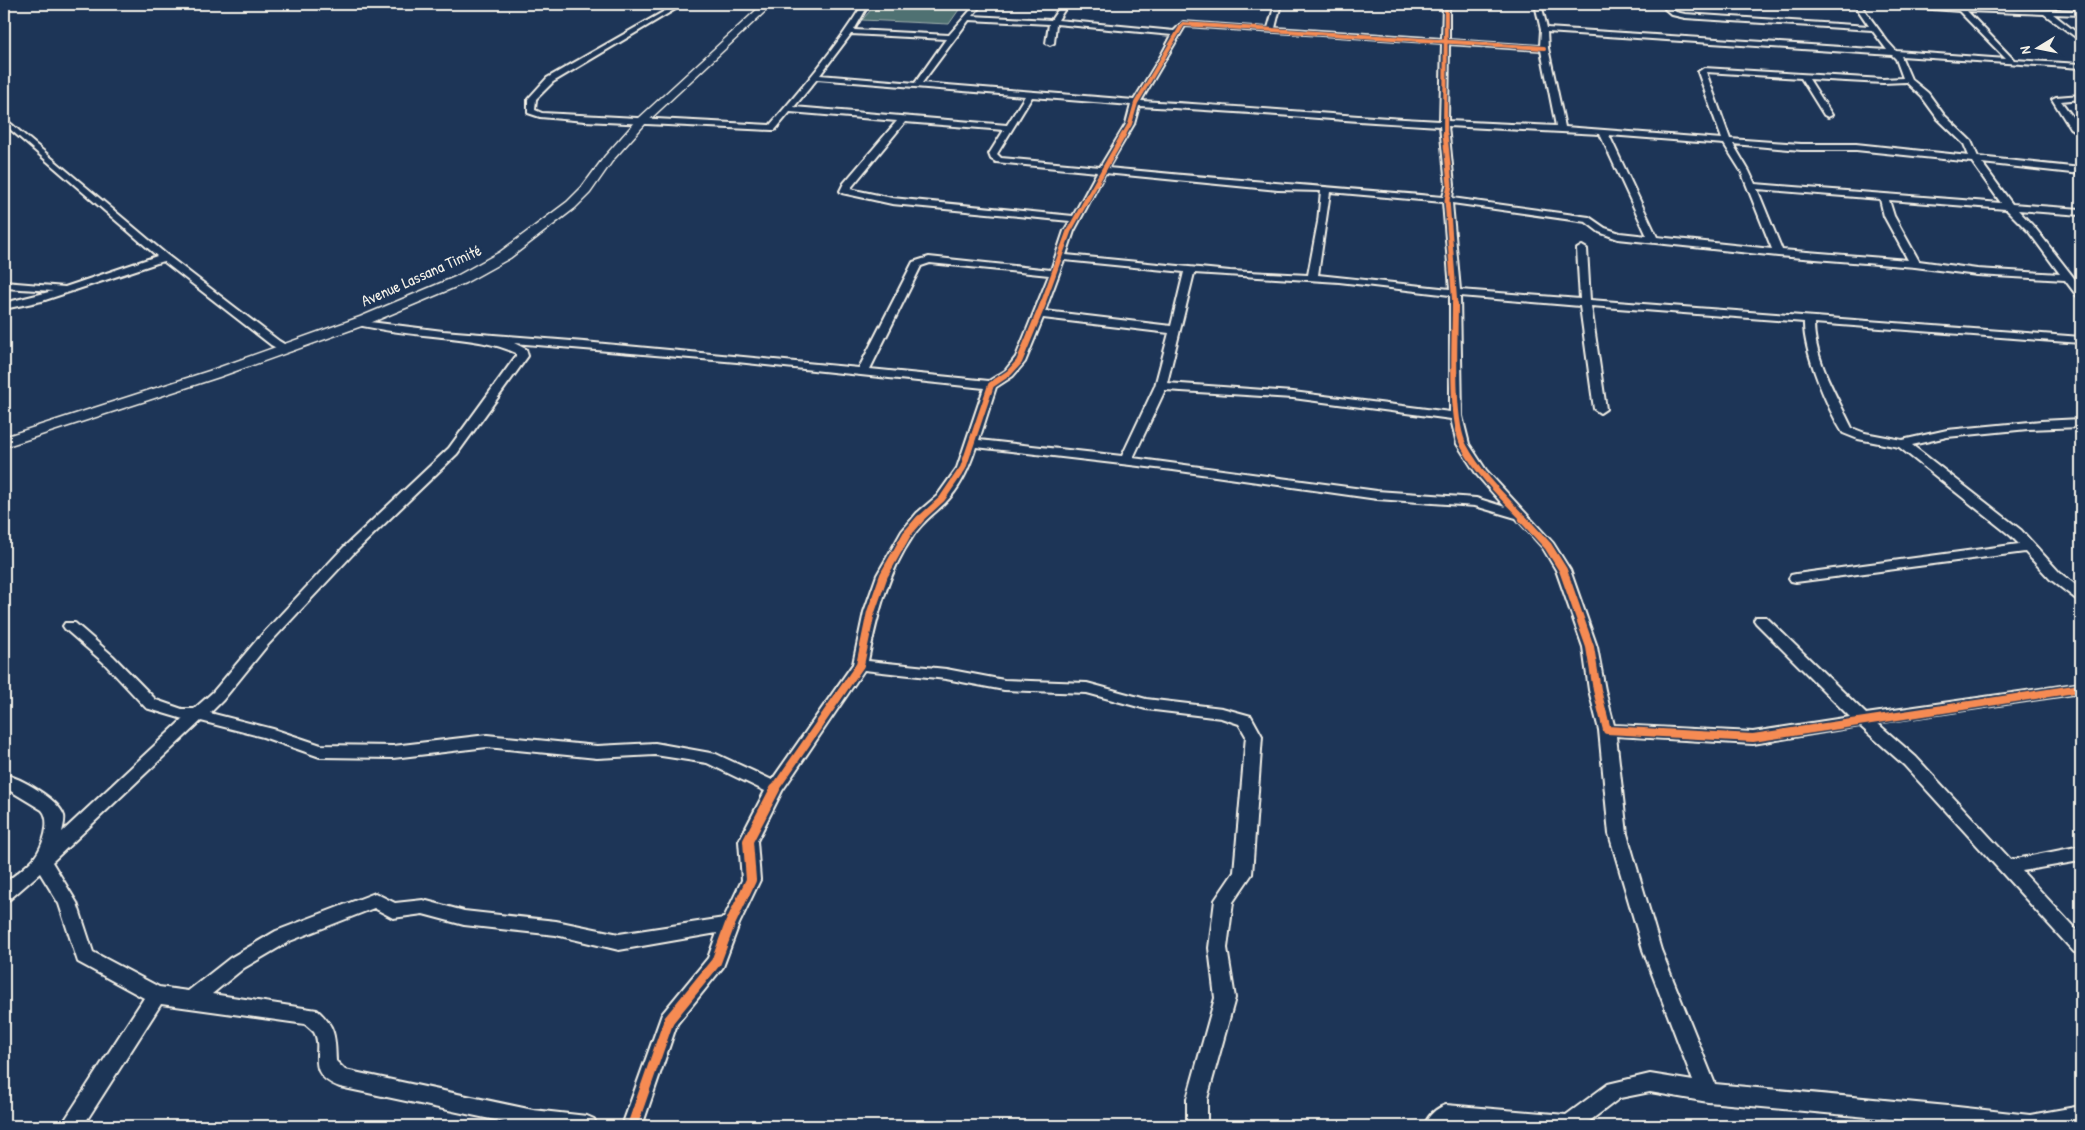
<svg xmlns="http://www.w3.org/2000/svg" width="2085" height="1130" font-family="'Patrick Hand',sans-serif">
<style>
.green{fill:#4f7172;stroke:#a2b1ad}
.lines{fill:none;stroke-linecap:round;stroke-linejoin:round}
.street-casing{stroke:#f4f1e8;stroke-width:4}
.secondary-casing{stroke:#f4f1e8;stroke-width:3}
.street{fill:#1d3557;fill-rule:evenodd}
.secondary{fill:#1d3557;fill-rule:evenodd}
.cycleway-far4-casing{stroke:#1d3557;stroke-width:5.5}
.cycleway-far3-casing{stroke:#1d3557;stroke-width:7}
.cycleway-far2-casing{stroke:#1d3557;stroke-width:9}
.cycleway-far1-casing{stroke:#1d3557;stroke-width:11}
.cycleway-casing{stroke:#1d3557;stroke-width:13}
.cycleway-far4{stroke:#f68b52;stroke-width:4}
.cycleway-far3{stroke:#f68b52;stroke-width:5}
.cycleway-far2{stroke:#f68b52;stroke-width:6}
.cycleway-far1{stroke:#f68b52;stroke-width:8}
.cycleway{stroke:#f68b52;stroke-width:10}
.labels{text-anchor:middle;stroke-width:5;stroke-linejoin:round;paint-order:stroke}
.far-street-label{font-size:16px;fill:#f4f1e8;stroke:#1d3557}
</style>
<rect width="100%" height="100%" fill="#1d3557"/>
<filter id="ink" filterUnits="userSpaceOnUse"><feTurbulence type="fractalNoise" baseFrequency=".02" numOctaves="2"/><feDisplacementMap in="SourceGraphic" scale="10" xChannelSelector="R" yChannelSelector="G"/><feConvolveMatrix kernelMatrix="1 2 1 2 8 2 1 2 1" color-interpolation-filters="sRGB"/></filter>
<g filter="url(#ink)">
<path class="green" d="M876 4H963L949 24 862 20Z"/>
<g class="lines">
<defs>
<path id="street" d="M677 4H684L553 82 536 99 535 110 542 113 770 125C802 88 836 48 863 4H869L854 30 949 35 976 4H982L972 16 1051 20 1060 7 1042 6 1039 4H1068L1058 20 1174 31 1183 22 1268 28 1275 4H1281L1275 28 1442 39 1443 4H1449V40L1540 46 1541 30 1535 4H1541L1547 28 1887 50 1872 30 1685 18 1672 15 1665 9V4H1671V8L1676 12 1685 14 1869 26 1854 4H1860L1887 41 1896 51 2006 59 1959 11 1892 6 1889 4 2081 11V15L2053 14 2081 36V41L2044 14 1967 11 2014 60 2081 64V68L1901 56 1911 79 1928 93 1944 115 1971 141 1978 157 2081 168V174L1982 163 2012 204 2081 209V215L2018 210 2035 228 2081 287V297L2077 296 2065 280 1977 275 1915 267 1778 256 1618 239 1599 232 1586 222 1452 203 1460 290 1580 299 1577 249 1582 246 1587 249 1590 300 2081 337V343L1814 323C1814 360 1837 396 1852 428L1865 433 1902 440 1947 430 2041 421 2081 419V427L2028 429 1947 437 1912 445 2021 530 2060 573 2081 589V600L2076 599 2050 579 2025 552 1796 582 1791 581 1789 578 1791 575 1796 574 2019 544 2011 536 1899 447 1858 439 1843 433C1827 408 1803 350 1804 322L1591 306 1606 409 1600 413 1594 409 1580 306 1460 296 1462 416 1469 444 1486 470 1553 543 1570 570 1597 647 1605 690 1614 725 1753 732 1850 717 1756 623 1754 620 1756 617H1766L1866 714 2081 683V693L1877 723 1916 757 2011 860 2081 846 2080 861 2022 871 2081 935V955L2074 952 1904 765 1860 726 1753 744 1616 736 1627 834 1661 950 1715 1084 1948 1106 2030 1115 2081 1106V1124L2071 1126H1963L1708 1102 1650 1092 1620 1098 1583 1126H1478L1450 1124 1448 1126H1424C1428 1116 1436 1108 1446 1105L1566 1115 1608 1084 1650 1074 1693 1081 1643 950 1609 834 1599 730 1589 690 1583 647 1556 570 1543 548 1516 518 1475 506 1377 499 1173 470 976 447C970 466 960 489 945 503 934 514 921 523 913 536 887 574 877 617 868 661L946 669 1004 680 1087 683 1146 699 1222 708 1251 716 1262 736 1252 874 1233 902 1227 948 1235 998 1207 1099V1126H1187V1099L1215 998 1209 948 1215 900 1234 872 1246 736 1239 724 1221 718 1146 709 1087 693 1004 690 946 679 864 670 782 791 757 841 760 880 739 924 723 967 677 1024 642 1126H622L662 1014 708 958 717 933 619 950 556 935 464 925 423 914 393 918 374 908 290 941 244 968 212 994 317 1010C336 1027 335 1037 336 1061L345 1070 533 1110 587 1116 594 1119 597 1126H523L340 1087C302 1073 325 1050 314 1032 311 1029 308 1026 305 1024L161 1004 83 1126H61L144 998 78 962 59 904 40 873 10 899 4 901V884C13 876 26 867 34 858 43 847 52 821 42 810L4 787V774C20 778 59 799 64 816 65 821 63 827 62 832L183 719 146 708 103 662 65 629 63 626 65 623H75L113 656 156 700 182 709H194L213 692 256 641 343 548 449 448 516 356V353C492 342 468 340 442 337 413 334 383 331 354 324L353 322 354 320 443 331 584 342 859 368 913 262 929 257 1051 270 1064 231 1070 221 892 204 842 193 840 191 844 183 897 121 790 112 775 130H772L585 121 540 117 528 113V99L547 78ZM969 20 1049 24 1046 43 1050 45 1054 43 1056 24 1172 35 1162 54 1134 100 922 83ZM1185 26 1442 43 1440 121C1340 116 1241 106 1141 101ZM1547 32 1892 55 1896 59 1903 78 1883 79 1704 68 1698 72 1722 139 1565 127 1548 48ZM851 34 946 39 915 83 820 75ZM1449 44 1541 50 1556 126 1448 121ZM1706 72 1801 78 1824 115 1828 117 1832 115 1809 79 1883 83 1906 82 1922 97 1938 119 1964 144 1969 156 1856 144H1801L1730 139ZM817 79 1025 96 1007 125 794 107ZM1032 97 1131 105 1126 124 1100 167 1001 158 997 154ZM1139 106C1240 111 1340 121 1440 126L1446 185 1443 197C1331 187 1220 179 1108 168L1134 124ZM905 122 1004 130 989 154 991 159 996 162 1097 172 1073 216 892 198 850 189ZM1448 126 1600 134 1647 236 1620 233 1605 228 1589 217 1452 198 1454 185ZM1609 135 1724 144 1741 171 1772 249 1657 237ZM1733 144 1801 150H1856L1972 162 2001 203 1755 184 1749 171ZM1105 173 1278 190 1321 191 1318 222 1308 275 1230 271 1066 255 1074 231ZM1757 189 1880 199 1884 216 1908 260 1782 250ZM1330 192 1443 202 1450 289 1318 275ZM1889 200 2006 209 2029 232 2060 274 1977 269 1919 261 1894 216ZM1064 260 1184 272 1171 326 1045 311ZM930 263 1049 275 1016 357 1005 371 989 381 870 369 921 266ZM1194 273 1339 282 1450 295V412L1293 392 1167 383ZM1043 318 1169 333 1155 386 1122 456 979 440 996 387 1013 376 1025 362ZM514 343 737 362 984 388 957 468 937 496 917 513 902 531 877 575 864 612 853 664 772 780 716 754 655 743 597 746 487 735 393 746 321 745 273 729 210 713 223 700 266 647 353 554 457 454 528 356 526 349ZM1165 390 1293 398 1451 419 1457 444 1477 475 1505 507 1476 498 1377 491 1133 458ZM201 721 263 737 320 757 393 758 487 747 597 758 655 755 707 763 765 791 739 841 742 880 724 918 619 934 556 921 464 911 423 900 395 903 375 893 276 931 230 958 188 991 159 987 93 952 77 903 52 862Z
M2081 95V99L2061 101 2081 129V135L2070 128 2052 99 2056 97Z
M4 118 167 255 279 341 292 349 290 351H282L271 345 163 261 42 301 4 309V303L53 291 4 288V282L65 287 157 256 4 124Z"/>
<path id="secondary" d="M763 4H773L646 123 613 160 590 193 575 208 510 258 465 283 370 323 219 377 4 447V437L209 371 360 317 455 277 500 252 567 202 582 187 605 156 638 119Z"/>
</defs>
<use href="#street" class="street-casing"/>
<use href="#secondary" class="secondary-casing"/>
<use href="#street" class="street"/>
<use href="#secondary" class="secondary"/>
<defs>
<path id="cycleway-far4" d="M1123 136 1130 124 1136 103 1183 24 1544 48
M1445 136 1446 4"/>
<path id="cycleway-far3" d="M1445 134 1450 185 1447 200 1455 306
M1042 306 1069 231 1124 134"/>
<path id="cycleway-far2" d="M1455 304C1455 338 1450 419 1464 446 1479 474 1503 497 1525 520
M919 520 942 499 963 468 991 385 1009 373 1019 362 1043 304"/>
<path id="cycleway-far1" d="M1523 519 1548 546 1563 570 1590 647 1597 690 1607 730 1753 738 2081 688
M774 790 860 665 871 612 884 575 907 534 920 519"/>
<path id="cycleway" d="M632 1126 669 1020 716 962 730 924 751 880 748 841 775 789"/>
</defs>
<use href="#cycleway-far4" class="cycleway-far4-casing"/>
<use href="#cycleway-far3" class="cycleway-far3-casing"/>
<use href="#cycleway-far2" class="cycleway-far2-casing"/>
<use href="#cycleway-far1" class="cycleway-far1-casing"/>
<use href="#cycleway" class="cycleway-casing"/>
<use href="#cycleway-far4" class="cycleway-far4"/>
<use href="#cycleway-far3" class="cycleway-far3"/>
<use href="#cycleway-far2" class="cycleway-far2"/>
<use href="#cycleway-far1" class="cycleway-far1"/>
<use href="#cycleway" class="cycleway"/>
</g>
</g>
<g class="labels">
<g class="far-street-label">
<text transform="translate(421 275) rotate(-24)" y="6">Avenue Lassana Timité</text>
</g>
</g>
<rect width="2085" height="1130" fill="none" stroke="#1d3557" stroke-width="20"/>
<rect x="10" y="10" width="2065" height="1110" fill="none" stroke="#f4f1e8" stroke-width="2" filter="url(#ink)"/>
<g transform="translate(2038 48) rotate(260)" stroke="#1d3557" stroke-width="4" paint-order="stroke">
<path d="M0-4L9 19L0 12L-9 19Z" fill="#f4f1e8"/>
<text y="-8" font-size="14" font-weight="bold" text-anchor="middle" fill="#f4f1e8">N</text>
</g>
</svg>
